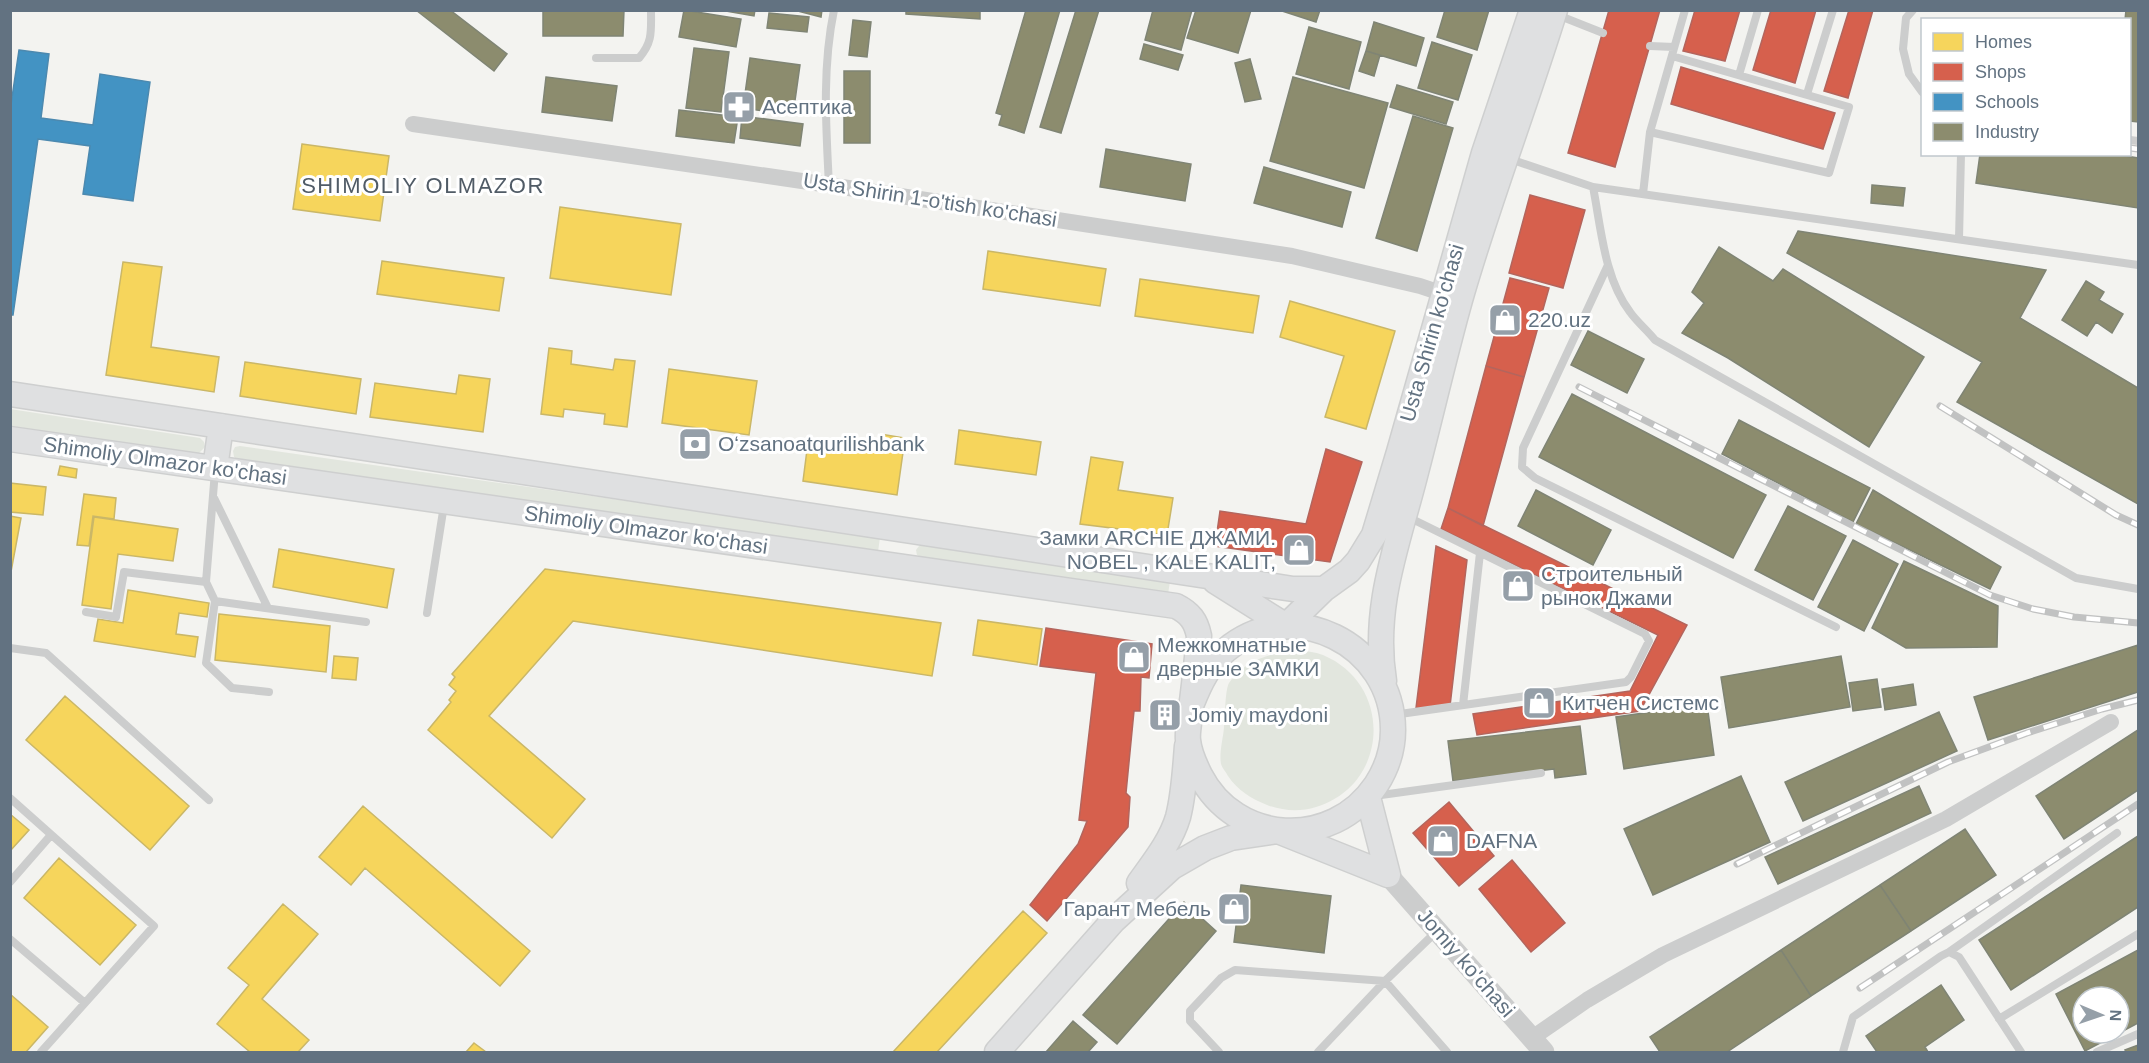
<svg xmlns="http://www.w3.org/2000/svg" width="2149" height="1063" font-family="Arial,sans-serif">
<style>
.green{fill:#e2e6de}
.homes{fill:#f6d55c;stroke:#cab767;stroke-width:1.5}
.shops{fill:#d6604d;stroke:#b3655d;stroke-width:1.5}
.schools{fill:#4393c3;stroke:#4c89af;stroke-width:1.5}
.industry{fill:#8c8c6e;stroke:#7f8474;stroke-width:1.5;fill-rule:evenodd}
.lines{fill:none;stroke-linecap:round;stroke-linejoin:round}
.secondary-casing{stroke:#cecfcf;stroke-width:27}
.service{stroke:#cccdcd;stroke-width:8}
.minor{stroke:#cccdcd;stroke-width:16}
.tertiary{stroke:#cccdcd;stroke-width:21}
.secondary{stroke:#dfe0e1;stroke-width:24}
.rail-casing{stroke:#c1c2c2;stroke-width:7}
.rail{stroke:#fff;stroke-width:4.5;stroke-dasharray:14;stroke-linecap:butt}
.labels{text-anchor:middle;stroke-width:6;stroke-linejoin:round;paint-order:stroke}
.poi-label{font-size:21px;fill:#627281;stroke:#fff;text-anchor:start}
.street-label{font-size:21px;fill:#627281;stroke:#fff}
.neighbourhood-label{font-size:22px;letter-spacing:1.5px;fill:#505b66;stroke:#fff}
</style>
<rect width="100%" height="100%" fill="#f3f3f0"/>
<path class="green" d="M10 409 200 438 204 442 205 447 197 455 11 426Z
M240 446 880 537 878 552 238 460 234 457 233 451 235 447Z
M923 545 1170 581 1168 594 921 557 917 555 916 550 919 546Z
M1296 650C1305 651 1315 652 1323 655 1394 685 1389 785 1316 807 1300 812 1283 811 1267 805 1252 799 1237 790 1228 776 1226 772 1222 768 1221 764 1219 754 1223 738 1224 728 1225 717 1225 690 1229 683 1244 660 1271 653 1296 650Z"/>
<path class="homes" d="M302 144 389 156 380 221 293 209Z
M560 207 681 224 671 295 550 278Z
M988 251 1106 269 1100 306 983 289Z
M382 261 504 278 499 311 377 294Z
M123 262 162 267 151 347 219 357 214 392 106 375Z
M1140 279 1259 296 1253 333 1135 316Z
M1290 301 1395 331 1366 429 1325 417 1344 356 1280 337Z
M549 348 572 351 571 364 613 370 615 359 635 361 627 427 604 424 605 414 564 409 563 417 541 414Z
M245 362 361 379 356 414 240 396Z
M669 369 757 381 749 435 662 423Z
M459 375 490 379 483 432 370 417 375 383 456 394Z
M959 430 1041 442 1036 475 955 464Z
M880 434 905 438 897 495 803 481 808 442 877 453Z
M1091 457 1123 462 1118 490 1173 498 1167 535 1080 524Z
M60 466 77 469 76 478 58 475Z
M10 483 46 487 43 515 10 512Z
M84 494 116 498 114 519 93 516 89 546 77 545Z
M10 516 21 518 10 577Z
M94 517 178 529 173 561 118 554 111 609 82 605Z
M279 549 394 569 387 608 273 587Z
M545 569 941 623 932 676 573 621 489 716 585 799 552 838 428 730 451 702 449 700 456 691 449 685 455 677 452 674Z
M128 590 209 603 207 617 179 613 176 634 198 637 195 657 94 641 98 619 123 623Z
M219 614 330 626 326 672 215 660Z
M978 620 1042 629 1037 665 973 655Z
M334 656 358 658 356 680 332 678Z
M65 696 189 806 150 850 26 740Z
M1162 702 1170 703 1168 728 1160 727Z
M363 806 530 951 500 986 365 868 351 885 319 857Z
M10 814 29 830 10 851Z
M59 858 136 925 100 965 24 898Z
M283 904 318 934 262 999 309 1040 298 1052H250L217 1024 249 985 228 968Z
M1023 911 1047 933 937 1052H893Z
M10 994 48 1027 26 1052H10Z
M474 1043 486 1052H466Z"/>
<path class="shops" d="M1609 10H1660L1615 167 1568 153Z
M1695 10H1740L1725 61 1683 51Z
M1771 10H1816L1795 83 1753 70Z
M1849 10H1873L1848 98 1824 91Z
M1681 67 1835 113 1823 149 1671 104Z
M1530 195 1585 210 1563 288 1509 273Z
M1510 278 1549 288 1524 377 1486 366Z
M1486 366 1524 377 1483 526 1448 508Z
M1326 449 1362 462 1330 562 1215 546 1220 511 1306 524Z
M1448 508 1687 625 1640 711 1477 735 1473 714 1630 691 1658 635 1441 529Z
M1436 546 1467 560 1450 706 1416 708Z
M1046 628 1152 644 1149 678 1141 677 1140 711H1134L1126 793 1130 797 1128 827 1047 921 1030 905 1078 844 1087 821 1079 820 1096 673 1040 666Z
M1449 802 1494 856 1459 886 1413 833Z
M1512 860 1565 923 1531 952 1479 889Z"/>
<path class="schools" d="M19 50 49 54 41 118 93 125 100 74 150 82 133 201 83 194 90 146 38 139 13 315H10V111Z"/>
<path class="industry" d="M416 10H450L507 54 494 71Z
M543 10H624L623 36H543Z
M684 10 741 19 736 47 679 37Z
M720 10H755L754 16Z
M794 10H822L821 17Z
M906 10H980V19L906 14Z
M1026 10H1060L1024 133 999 125 1002 115 996 113Z
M1076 10H1099L1061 133 1040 127Z
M1153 10H1192L1181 50 1145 40Z
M1196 10H1251L1238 53 1187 38Z
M1279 10H1320L1316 22Z
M1445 10H1489L1477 50 1437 37Z
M2126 10H2138V122L2130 121V20H2125Z
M769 13 809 17 807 32 767 28Z
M853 20 871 22 867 57 849 55Z
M1374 22 1424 38 1416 66 1366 51Z
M1309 27 1361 42 1349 89 1296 74Z
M1432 42 1472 55 1458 100 1418 88Z
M1144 44 1183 55 1178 70 1140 59Z
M694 48 729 52 721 112 686 108Z
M1366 51 1380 55 1374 76 1359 71Z
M750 58 800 65 793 115 743 108Z
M1250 59 1261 99 1245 102 1235 63Z
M844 71H870V143H844Z
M546 77 617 86 612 121 542 112Z
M1293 77 1388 103 1364 188 1270 161Z
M1397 85 1453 102 1446 124 1390 107Z
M679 110 738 117 734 143 676 136Z
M742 116 803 124 800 146 740 138Z
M1413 116 1453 128 1417 251 1376 238Z
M1106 149 1191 164 1185 201 1100 187Z
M1980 154H2113L2138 158V208L1976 183Z
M1264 167 1351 192 1342 227 1254 203Z
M1872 185 1905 188 1903 206 1871 203Z
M1798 231 2046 270 2020 318 2138 388V504L1957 402 1982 362 1787 253Z
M1719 247 1773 281 1783 269 1924 357 1869 447 1728 358 1682 333 1704 303 1692 292Z
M2086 281 2104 292 2099 300 2123 314 2112 333 2096 322 2087 336 2062 320Z
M1588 331 1644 359 1627 393 1571 365Z
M1572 394 1766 495 1733 558 1539 457Z
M1739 420 1870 488 1853 522 1722 454Z
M1536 490 1611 530 1593 565 1518 526Z
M1873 490 2001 567 1990 589 1856 524Z
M1788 506 1846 536 1813 600 1755 570Z
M1853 540 1898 564 1864 631 1818 607Z
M1904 561 1998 606 1997 647 1906 648 1872 628Z
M2138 645V692L1988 740 1974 697Z
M1841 656 1850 707 1729 728 1721 677Z
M1877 679 1881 707 1853 711 1849 683Z
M1913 684 1916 705 1885 710 1882 689Z
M1707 704 1714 755 1624 769 1616 717Z
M1939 712 1957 751 1803 821 1785 782Z
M1580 726 1586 774 1555 778 1554 769 1453 781 1448 741Z
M2138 730V790L2064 839 2036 796Z
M1741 776 1770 842 1653 895 1624 829Z
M1919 786 1931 813 1778 884 1765 857Z
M1965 829 1996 875 1911 931 1880 885Z
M2138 836V907L2011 990 1979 940Z
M1241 885 1331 896 1324 953 1234 942Z
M1880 885 1911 931 1811 996 1781 950Z
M1184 902 1216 931 1117 1044 1083 1015Z
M1781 950 1811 996 1727 1052H1660L1650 1037Z
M2138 950V1023L2085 1051 2056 994ZM2083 997H2119V1033H2083Z
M1941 985 1964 1020 1925 1047 1928 1052H1877L1866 1036Z
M1073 1021 1097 1042 1088 1052H1046Z
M2138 1045V1052H2126L2125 1050Z"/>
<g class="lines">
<defs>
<path id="secondary" d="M10 394 1293 589H1324
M10 439 1176 606C1190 613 1196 621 1199 636 1197 660 1194 685 1191 709 1190 719 1187 731 1188 740 1189 751 1195 765 1200 775 1236 845 1332 850 1376 785 1387 768 1393 750 1393 730 1393 644 1293 594 1226 650 1209 664 1200 683 1192 703
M215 468 221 426
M1215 581 1286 626 1324 589 1349 571 1358 561 1374 535 1399 452 1484 153 1532 10
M1384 681C1372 606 1398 544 1416 472 1431 415 1444 357 1460 300 1488 202 1525 107 1555 10
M1368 797 1388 875
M1139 883C1154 862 1171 841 1178 817 1184 794 1185 769 1187 746
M997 1052 1113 921 1172 867 1205 848 1231 838 1278 831 1388 875"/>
</defs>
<use href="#secondary" class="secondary-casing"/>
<path class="service" d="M1913 10 1906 18 1903 49 1909 74 1922 92
M1555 14 1603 33
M1650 46 1674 47
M1672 56 1849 107 1829 173 1650 132 1685 10
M596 58H639C653 42 651 31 651 10
M1739 75 1758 10
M1807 94 1833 10
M2130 140 2138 141
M1507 158 1593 187 2138 265
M829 185C826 127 822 68 834 10
M1593 187C1601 227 1604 278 1630 312 1637 322 1647 330 1655 340L2076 578 2138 589
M1643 194 1650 132
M1959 239 1961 154
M1608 265 1523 448 1522 467 1535 478 1836 627
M214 498 268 608
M206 582 215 601 366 622
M215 601 206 663 232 688 269 692
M86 612 116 617 124 572 206 582 215 471
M427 613 444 505
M10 648 46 653 209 800
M1463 705 1480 553
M1393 715 1626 682 1631 677 1649 641 1645 634 1406 516
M1374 796 1541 773
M10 798 154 926 41 1052
M10 882 51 835
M10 939 85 1003
M1949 952 2117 833
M1999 1019 2138 934
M1219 1052 1190 1021V1011L1221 978 1235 970 1385 981 1437 931
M1318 1052 1385 981 1447 1052
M1843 1052 1853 1017 1941 956 1949 952 1959 957 2021 1052
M2097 1052 2138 1034"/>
<path class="minor" d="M413 124 829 185 1292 256 1420 286 1453 297
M1532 1038 1587 1000 1663 955 1946 819 2111 722"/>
<path class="tertiary" d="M1388 875 1544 1052"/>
<use href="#secondary" class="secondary"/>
<defs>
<path id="rail" d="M2130 148 2138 149
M1579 387 1990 595 2033 609 2074 617 2138 623
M1940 406 2116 515 2138 525
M1737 864 1948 762 2027 733 2102 709 2138 700
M1860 988 2138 804"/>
</defs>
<use href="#rail" class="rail-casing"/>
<use href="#rail" class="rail"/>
</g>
<defs>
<symbol id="pharmacy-square" viewBox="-11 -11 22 22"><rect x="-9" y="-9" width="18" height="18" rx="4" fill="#959fa8" stroke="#fff"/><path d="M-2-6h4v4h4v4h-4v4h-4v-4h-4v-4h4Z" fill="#fff"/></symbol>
<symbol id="shop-square" viewBox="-11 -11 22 22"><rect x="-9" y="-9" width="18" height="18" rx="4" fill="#959fa8" stroke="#fff"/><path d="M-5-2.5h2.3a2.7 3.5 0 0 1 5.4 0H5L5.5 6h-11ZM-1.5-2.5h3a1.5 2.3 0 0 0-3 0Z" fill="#fff"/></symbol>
<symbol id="bank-square" viewBox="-11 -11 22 22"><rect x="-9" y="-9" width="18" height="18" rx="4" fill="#959fa8" stroke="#fff"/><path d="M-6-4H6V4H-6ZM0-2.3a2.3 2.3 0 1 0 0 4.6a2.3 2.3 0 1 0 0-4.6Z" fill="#fff"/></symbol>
<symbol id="building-square" viewBox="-11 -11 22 22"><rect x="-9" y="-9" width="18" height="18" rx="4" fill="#959fa8" stroke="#fff"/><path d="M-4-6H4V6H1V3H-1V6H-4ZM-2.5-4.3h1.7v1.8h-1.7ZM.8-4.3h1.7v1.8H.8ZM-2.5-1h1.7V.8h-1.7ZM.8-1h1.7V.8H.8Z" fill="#fff"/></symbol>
</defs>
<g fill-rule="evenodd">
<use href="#pharmacy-square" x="720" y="88" width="38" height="38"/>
<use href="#shop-square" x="1486" y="301" width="38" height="38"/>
<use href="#bank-square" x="676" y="425" width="38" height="38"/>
<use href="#shop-square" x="1280" y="531" width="38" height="38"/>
<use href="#shop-square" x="1499" y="567" width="38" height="38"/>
<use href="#shop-square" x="1115" y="638" width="38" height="38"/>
<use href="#shop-square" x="1520" y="684" width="38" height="38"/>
<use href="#building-square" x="1146" y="696" width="38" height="38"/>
<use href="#shop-square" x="1424" y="822" width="38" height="38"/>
<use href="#shop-square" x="1215" y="890" width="38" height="38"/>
</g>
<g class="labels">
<g class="poi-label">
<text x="762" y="114">Асептика</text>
<text x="1528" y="327">220.uz</text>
<text x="718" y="451">Oʻzsanoatqurilishbank</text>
<text x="1276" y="545" text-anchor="end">Замки ARCHIE ДЖАМИ.<tspan x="1276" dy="24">NOBEL , KALE KALIT,</tspan></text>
<text x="1541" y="581">Строительный<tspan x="1541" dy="24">рынок Джами</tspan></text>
<text x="1157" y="652">Межкомнатные<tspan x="1157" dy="24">дверные ЗАМКИ</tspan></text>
<text x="1562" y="710">Китчен Системс</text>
<text x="1188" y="722">Jomiy maydoni</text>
<text x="1466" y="848">DAFNA</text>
<text x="1211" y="916" text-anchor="end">Гарант Мебель</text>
</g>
<g class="street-label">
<text transform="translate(930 200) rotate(9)" y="7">Usta Shirin 1-o'tish ko'chasi</text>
<text transform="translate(1432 333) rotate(-74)" y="7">Usta Shirin ko'chasi</text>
<text transform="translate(165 461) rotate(8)" y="7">Shimoliy Olmazor ko'chasi</text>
<text transform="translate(646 530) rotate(8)" y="7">Shimoliy Olmazor ko'chasi</text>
<text transform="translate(1466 963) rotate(49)" y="7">Jomiy ko'chasi</text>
</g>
<g class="neighbourhood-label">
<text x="423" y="193">SHIMOLIY OLMAZOR</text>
</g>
</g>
<rect width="2149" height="1063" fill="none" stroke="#627281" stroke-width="24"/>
<rect x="1921" y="18" width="210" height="138" fill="#ffffff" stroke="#c0c7cd" stroke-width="1.5"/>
<rect x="1933" y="33" width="30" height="18" fill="#f6d55c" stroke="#c0c7cd" stroke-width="1.5"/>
<text x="1975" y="48" font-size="18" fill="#627281">Homes</text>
<rect x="1933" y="63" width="30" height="18" fill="#d6604d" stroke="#c0c7cd" stroke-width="1.5"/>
<text x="1975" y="78" font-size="18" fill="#627281">Shops</text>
<rect x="1933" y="93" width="30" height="18" fill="#4393c3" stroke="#c0c7cd" stroke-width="1.5"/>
<text x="1975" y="108" font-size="18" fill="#627281">Schools</text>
<rect x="1933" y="123" width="30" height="18" fill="#8c8c6e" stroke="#c0c7cd" stroke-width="1.5"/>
<text x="1975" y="138" font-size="18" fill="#627281">Industry</text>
<g transform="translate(2101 1015) rotate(92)"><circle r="28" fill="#ffffff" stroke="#c0c7cd" stroke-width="1.5"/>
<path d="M0-4.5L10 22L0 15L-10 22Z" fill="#959fa8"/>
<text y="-9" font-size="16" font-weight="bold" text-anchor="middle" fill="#627281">N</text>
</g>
</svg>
